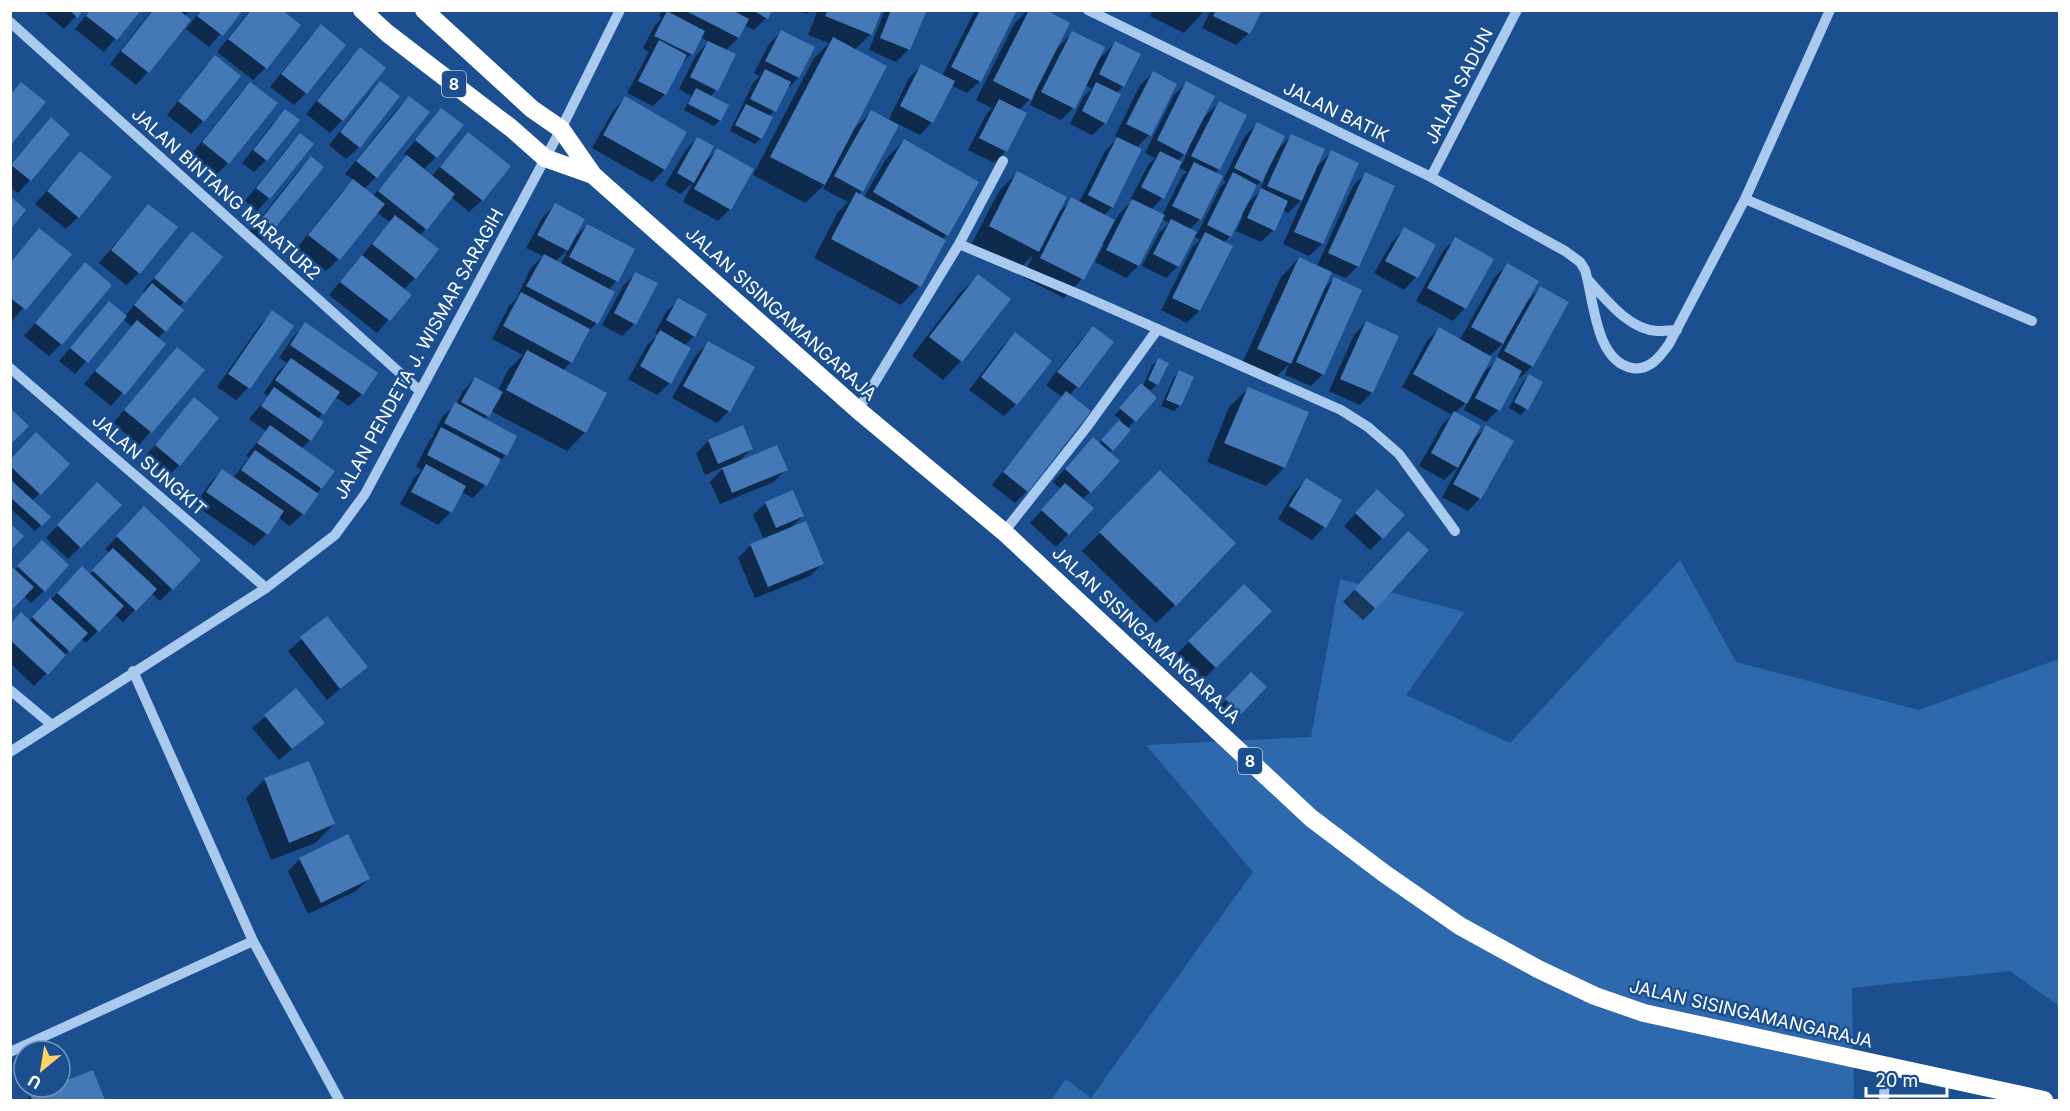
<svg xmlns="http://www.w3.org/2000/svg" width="2070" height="1111" font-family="Inter,sans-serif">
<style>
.green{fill:#2e69ad}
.shadow{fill:#0007;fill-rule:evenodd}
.building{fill:#4478b7}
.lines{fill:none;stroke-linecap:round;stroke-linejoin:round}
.minor{stroke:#a9c9ee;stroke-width:10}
.highway{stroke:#fff;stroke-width:18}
.labels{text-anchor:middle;stroke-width:5;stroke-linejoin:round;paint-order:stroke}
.shield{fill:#1b4f8f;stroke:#bbcadd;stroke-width:1.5}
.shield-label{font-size:16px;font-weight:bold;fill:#fff}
.street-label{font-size:18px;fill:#fff;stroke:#1b4f8f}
</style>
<rect width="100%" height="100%" fill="#1b4f8f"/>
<path class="green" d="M1680 560 1736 662 1919 710 2059 659V1006L2010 971 1852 988 1854 1100H1051L1066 1079 1091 1098 1253 872 1146 745 1311 737 1340 579 1465 612 1406 695 1510 743Z"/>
<path class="shadow" d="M42 10H81L64 29Z
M90 10H139L104 52 75 29Z
M152 10H190L184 16 189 20 148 72 136 85 110 64Z
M201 10H241L209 47 186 29Z
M250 10H280L265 68 253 80 217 52Z
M662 10H770L766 18 754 30 744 25 738 38 725 51 716 90 710 97 720 120 714 126 684 110 691 96 679 89 696 55 709 42 700 37 691 54 680 66 665 94 653 106 627 93 649 52 643 48 655 25 662 18 659 16Z
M798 10H810L807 14Z
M818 10H880L870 35 854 50V129L871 112 888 121 909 78 921 66 942 76 975 10H1015L980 81 967 93 951 85 932 122 920 135 898 124 859 195 864 197 886 159 904 140 947 235 942 239 944 240 919 286 901 305 814 258 838 212 848 202 823 189 826 183 805 203 753 175 814 58 829 43 808 35Z
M885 10H925L909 49 896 62 869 50Z
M1028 10H1042L1055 50 1072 33 1098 60 1115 43 1123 86 1116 94 1105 123 1092 135 1070 124 1084 96 1092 89 1085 85 1073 108 1061 120 1030 105 1035 94 1019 110 1006 151 994 163 968 150 987 113 992 108 976 100 1014 24Z
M1153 10H1205L1184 33 1150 16Z
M1211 10H1260L1249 33 1236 45 1202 28Z
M321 26 306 93 294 105 270 87 309 38Z
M781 32 813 48 798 78 785 91 774 111 768 117 761 138 755 144 730 131 753 83 760 76 754 73 769 44Z
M360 49 384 68 342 120 330 133 306 114 348 61Z
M215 57 239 76 203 121 191 134 167 115 203 69Z
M1153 73 1149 135 1136 148 1112 207 1104 215 1115 221 1120 213 1132 201 1130 200 1148 165 1155 158 1145 153 1174 95 1186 83 1202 119 1219 103 1245 116 1219 169 1214 174 1221 177 1200 219 1189 230 1197 234 1221 186 1226 182 1223 180 1245 136 1257 124 1277 150 1291 136 1316 168 1331 152 1357 164 1322 244 1309 256 1283 244 1304 197 1288 213 1282 210 1273 230 1261 242 1236 231 1243 216 1240 214 1230 236 1223 243 1231 247 1199 311 1187 323 1161 310 1193 246 1200 240 1193 236 1178 266 1166 278 1142 266 1159 233 1169 223 1161 219 1138 266 1126 278 1095 262 1104 244 1101 243 1082 279 1064 298 1023 277 1033 255 1019 269 971 245 999 191 1017 173 1059 212 1072 199 1079 203 1105 151 1118 138 1115 136 1140 85ZM1189 149 1182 164 1177 161ZM1178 167 1187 172 1182 176 1162 216 1151 210 1162 198ZM1266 176 1259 192 1245 206 1253 189Z
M381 83 359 147 346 159 329 145 368 95Z
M250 84 228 163 216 175 191 155 238 96Z
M409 98 376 177 364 189 373 196 408 156 404 154 441 110 436 157 423 170 431 177 468 134 482 200 469 212 451 197 420 236 415 278 403 290 410 295 377 333 329 295 390 222 376 212 339 259 326 271 297 248 341 193 354 180 345 174 396 110Z
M625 98 664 170 652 182 592 148 613 111Z
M285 111 298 120 266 160 254 172 242 163 273 123Z
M51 119 30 180 18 193 10 187V166Z
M300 135 312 144 269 198 257 211 245 201 288 147Z
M697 138 705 162 717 150 730 209 718 221 683 202 693 182 681 194 665 185 685 151Z
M80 153 78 217 66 229 35 204Z
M311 158 322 167 274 227 262 240 250 231 299 170Z
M1365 174 1358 266 1346 278 1331 272 1322 290 1334 279 1323 374 1311 386 1285 375 1289 364 1271 382 1240 368 1281 277 1299 258 1317 266 1353 186Z
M555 205 573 239 587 225 633 249 616 281 608 290 596 323 586 334 571 362 562 371 585 432 567 451 491 411 484 420 506 455 497 464 485 485 473 498 461 492 451 512 438 525 400 504 414 478 422 470 416 467 429 441 434 436 433 435 443 416 456 405 463 391 475 378 498 391 508 370 523 355 492 339 509 306 516 299 531 268 543 256 526 248 543 217ZM568 249 561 265 555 262Z
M148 206 139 273 126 285 99 263Z
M1404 229 1434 246 1416 277 1404 290 1374 273 1392 242Z
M39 230 69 254 12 321 10 320V262Z
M192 233 184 302 179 307 165 331 157 339 164 344 111 406 84 384 132 327 123 319 75 374 59 361 109 303 125 316 145 292 143 291Z
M1455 239 1492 260 1465 308 1453 321 1416 301 1443 251Z
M85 264 61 344 49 356 24 336Z
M1507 265 1526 303 1540 288 1532 366 1520 378 1517 377 1498 410 1486 422 1464 410 1468 400 1455 413 1472 441 1486 427 1480 498 1468 511 1442 497 1459 466 1444 480 1419 466 1442 425 1452 415 1402 387 1427 341 1439 329 1459 341 1495 277ZM1505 341 1494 363 1482 374 1489 357Z
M635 274 634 324 622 336 602 325 623 286Z
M978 276 961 361 943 380 912 356 959 294Z
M679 300 694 336 684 346 670 383 657 395 628 379 648 344 658 335 655 333 666 312Z
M272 312 292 326 248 388 236 400 217 387 260 325Z
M1366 322 1372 392 1360 405 1329 391 1354 335Z
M306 324 376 374 362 394 349 406 335 397 318 419 322 422 310 440 301 449 321 488 303 514 290 526 278 517 266 534 254 546 195 505 210 483 222 470 233 478 249 458 246 456 266 431 249 419 268 396 264 393 278 372 287 363 279 358 293 337Z
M1093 328 1112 342 1070 395 1027 491 1015 503 992 485 1062 397 1046 385 1081 340Z
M1015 334 1016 404 1004 416 969 390 1003 346Z
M709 342 729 411 717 423 672 398 696 355Z
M177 349 203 370 139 445 113 423Z
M1158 360 1157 384 1151 390 1143 386 1152 365Z
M1180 372V405L1174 411 1161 406 1174 377Z
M1529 376 1526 409 1521 415 1509 408 1523 381Z
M1248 389 1307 413 1284 468 1266 486 1207 462 1229 407Z
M1136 391 1155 398 1127 429 1129 430 1109 453 1090 492 1082 500 1092 508 1056 547 1030 523 1061 489 1053 482 1081 451 1098 444 1121 420 1115 415Z
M194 399 179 465 167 477 144 458Z
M743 427 752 448 736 464 786 469 774 482 720 504 710 482 725 466 705 475 696 454 708 441Z
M10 461 68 464 32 501 49 517 35 531 10 508Z
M1160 472 1175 605 1156 623 1082 551Z
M1306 480 1340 501 1324 527 1312 540 1278 519 1294 492Z
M85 496 80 547 68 559 46 538Z
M766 503 803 516 789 529 822 564 810 576 755 598 738 558 751 545 764 540 753 515Z
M1365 503 1382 538 1370 550 1344 526Z
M132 521 172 589 160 601 151 593 123 622 114 614 86 643 81 639 34 686 10 663V625L29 621 82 568 89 575 110 553 105 549Z
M1395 545 1375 608 1363 620 1343 602Z
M30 554 44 591 31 603 24 596 14 571Z
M1244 586 1269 611 1203 680 1177 654Z
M327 618 366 667 327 700 288 651Z
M1251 674 1265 687 1234 719 1220 706Z
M296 690 323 723 279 760 252 728Z
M309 762 334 824 315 843 271 860 246 798 264 780Z
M300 859 369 879 356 891 308 914 288 871Z
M92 1072 103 1100H26L30 1096 53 1087H60V1084Z"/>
<path class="building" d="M69 10H83L78 18Z
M90 10H141L117 40 86 16Z
M153 10H179L191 20 149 73 121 51Z
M202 10H243L223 36 197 16Z
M251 10H282L301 25 267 69 228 39Z
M684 10H732L749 19 739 38Z
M752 10H772L768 19Z
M828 10H882L872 35 825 16Z
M891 10H927L910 50 880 38Z
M980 10H1017L981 82 951 67Z
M1029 10H1046L1070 23 1031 100 993 81Z
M1216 10H1262L1250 34 1213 16Z
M667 11 705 31 693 55 654 36Z
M321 24 346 45 307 94 281 74Z
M781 30 815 47 799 78 765 61Z
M1072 31 1105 47 1075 109 1041 92Z
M833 37 887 66 825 185 770 157Z
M659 40 687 55 666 95 638 81Z
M708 41 736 54 718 91 690 77Z
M1115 41 1141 54 1124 87 1099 74Z
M360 47 386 68 343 121 317 101Z
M215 55 241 76 204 122 178 101Z
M921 64 955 81 933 123 900 106Z
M765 69 791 82 776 112 750 99Z
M1153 71 1177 84 1151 136 1126 124Z
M380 81 400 96 360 148 340 132Z
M1186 81 1215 96 1185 155 1157 140Z
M21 82 46 102 10 146V95Z
M250 82 278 103 229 164 202 142Z
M1096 82 1121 94 1106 124 1082 111Z
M696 88 729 105 721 121 688 104Z
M409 96 430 112 377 178 356 161Z
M625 96 687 132 665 170 603 135Z
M999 99 1027 113 1007 152 979 138Z
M1219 101 1247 115 1220 170 1191 156Z
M746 104 773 117 762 139 735 125Z
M441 108 464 125 437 158 415 140Z
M285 109 300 120 267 161 253 150Z
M871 110 899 125 863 192 834 176Z
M51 117 70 134 31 181 11 165Z
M1257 122 1285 136 1262 182 1234 168Z
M468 132 511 166 483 201 440 167Z
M300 133 314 144 270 199 256 188Z
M1291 134 1325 149 1302 201 1267 186Z
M697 137 714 146 694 183 677 173Z
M1117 137 1142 149 1113 208 1088 195Z
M904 139 979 182 948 236 873 192Z
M717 148 754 169 731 210 694 189Z
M1331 150 1359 163 1323 244 1294 232Z
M80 151 112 177 79 218 47 191Z
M1160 151 1182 162 1164 199 1141 187Z
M407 155 455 194 427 230 378 191Z
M311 156 324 167 275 228 262 218Z
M1194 162 1223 176 1201 220 1172 206Z
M1017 171 1067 197 1039 252 989 226Z
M1233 172 1257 185 1231 237 1207 225Z
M1365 172 1395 186 1359 267 1328 253Z
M353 179 385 204 340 260 308 235Z
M1261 188 1288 201 1275 231 1247 218Z
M856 192 946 240 921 287 831 239Z
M10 196 26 210 10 230Z
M1071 197 1115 220 1084 280 1040 258Z
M1132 199 1165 215 1139 266 1106 250Z
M555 203 585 219 568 251 537 235Z
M148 204 178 227 140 274 111 250Z
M395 215 439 249 416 279 372 244Z
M1171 219 1197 232 1179 267 1153 254Z
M587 224 635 249 618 282 569 257Z
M1404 227 1436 245 1418 278 1385 261Z
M39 228 72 254 26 310 10 298V263Z
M192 231 223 257 185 303 154 278Z
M1205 232 1233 246 1200 311 1172 298Z
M1455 237 1494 259 1466 309 1427 288Z
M544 254 615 292 598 324 526 286Z
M362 255 412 295 390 321 340 282Z
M1299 257 1332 272 1291 364 1257 349Z
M85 262 112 285 62 345 35 323Z
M1507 263 1539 281 1503 344 1471 327Z
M635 272 658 283 636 325 614 313Z
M978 274 1011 299 962 362 929 337Z
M1334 277 1362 290 1324 375 1296 362Z
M152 283 184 310 166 332 134 305Z
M1540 286 1569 302 1533 367 1504 351Z
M521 292 590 329 572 363 503 326Z
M678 298 707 314 695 337 666 320Z
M109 301 127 316 88 363 70 348Z
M272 310 294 326 250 389 228 374Z
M137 320 166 344 125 395 95 371Z
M1366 321 1399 336 1373 393 1340 379Z
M305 322 378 373 363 395 290 345Z
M1093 326 1114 342 1079 388 1057 372Z
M1439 327 1492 357 1467 404 1413 374Z
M660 330 691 348 671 384 640 366Z
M1015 332 1052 361 1017 405 981 377Z
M708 341 755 367 730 412 683 386Z
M177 347 205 370 152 433 124 410Z
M527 350 607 393 586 433 506 390Z
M1497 357 1522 371 1500 411 1475 398Z
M291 358 340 392 324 415 275 380Z
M1158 358 1169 363 1158 385 1148 380Z
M1179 370 1194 377 1181 406 1166 400Z
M1529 374 1543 382 1528 410 1514 402Z
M475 377 503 392 489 417 461 402Z
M1141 383 1157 398 1136 422 1119 408Z
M274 387 324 422 311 441 261 406Z
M1248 387 1309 412 1285 468 1224 443Z
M1066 391 1091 411 1028 492 1003 472Z
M194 397 219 418 180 466 155 445Z
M455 402 517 436 507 456 444 423Z
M10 408 29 426 10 445Z
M1454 411 1481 426 1458 468 1431 453Z
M1119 420 1131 430 1113 451 1101 440Z
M270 425 335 471 322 489 257 443Z
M743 425 753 449 718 464 708 440Z
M1486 425 1514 441 1481 499 1453 484Z
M441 427 501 459 487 486 427 455Z
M36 432 70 464 41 495 10 466V460Z
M1093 437 1120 461 1091 493 1065 469Z
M777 445 788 470 732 493 722 468Z
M255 450 319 494 304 515 241 470Z
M426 464 466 486 452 513 411 492Z
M222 469 284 511 268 535 206 492Z
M1160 470 1236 543 1176 606 1099 532Z
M1306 478 1342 500 1326 528 1289 506Z
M10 479 51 517 42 526 10 497Z
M97 482 122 505 81 548 57 525Z
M1065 483 1094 508 1069 535 1041 510Z
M1377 489 1405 515 1383 539 1355 513Z
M793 490 804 516 776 528 765 502Z
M144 506 201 560 173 590 116 536Z
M806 521 824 564 768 587 750 544Z
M10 523 24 536 10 551Z
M1408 531 1429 550 1376 609 1354 589Z
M42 540 69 565 45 592 17 566Z
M113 548 157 589 136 611 92 570Z
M10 565 34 587 10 612Z
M82 566 124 606 99 632 57 593Z
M1244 584 1272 611 1216 668 1188 641Z
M50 598 88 633 70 652 32 617Z
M21 612 66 655 48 675 10 640V624Z
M327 616 368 667 340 689 300 637Z
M1251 672 1267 687 1241 714 1225 699Z
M296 688 325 723 292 749 264 715Z
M309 761 335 824 289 843 264 778Z
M348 834 370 879 321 903 299 858Z
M93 1070 105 1100H32L30 1095 49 1087H60V1083Z"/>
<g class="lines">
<path class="minor" d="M1088 10 1431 177 1565 251 1580 262 1585 270C1594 299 1595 361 1632 368 1649 371 1660 357 1669 344L1745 199 1830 10
M10 22 420 391
M1431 177 1517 10
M1745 199 2032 321
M959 244 1083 296 1341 410 1368 427 1399 454 1455 531
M1588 280C1607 300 1628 329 1657 331 1664 331 1671 330 1677 330
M10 368 266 588
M858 410 959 244 1003 161
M1004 532 1086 428 1157 330
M133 671 253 941 339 1100
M10 690 52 725
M10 752 266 588 335 535 365 494 561 129 620 10
M10 1052 253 941
M1884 1100 1885 1067"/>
<path class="highway" d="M362 10 387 33 511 128 545 158 593 175
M424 10 532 109 561 129 593 175 858 410 1004 532 1311 818 1385 874 1460 926 1538 969 1595 996 1644 1013 2044 1100"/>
</g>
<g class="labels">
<g class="shield">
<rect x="442" y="71" width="24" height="26" rx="4.5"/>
<rect x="1238" y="748" width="24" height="26" rx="4.5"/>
</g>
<g class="shield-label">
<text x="454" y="90">8</text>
<text x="1250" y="767">8</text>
</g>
<g class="street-label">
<text transform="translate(1459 86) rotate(-63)" y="6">JALAN SADUN</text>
<text transform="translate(1336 112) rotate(26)" y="6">JALAN BATIK</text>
<text transform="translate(226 194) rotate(42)" y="6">JALAN BINTANG MARATUR2</text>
<text transform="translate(781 314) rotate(42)" y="6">JALAN SISINGAMANGARAJA</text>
<text transform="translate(419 354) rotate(-61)" y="6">JALAN PENDETA J. WISMAR SARAGIH</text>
<text transform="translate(149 465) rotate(41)" y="6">JALAN SUNGKIT</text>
<text transform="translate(1146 635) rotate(43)" y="6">JALAN SISINGAMANGARAJA</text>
<text transform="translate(1751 1014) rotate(13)" y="6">JALAN SISINGAMANGARAJA</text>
</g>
</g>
<rect width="2070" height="1111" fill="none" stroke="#ffffff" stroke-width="24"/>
<g transform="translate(42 1069) rotate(210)"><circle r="28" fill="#1b4f8f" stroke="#7695bc" stroke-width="1.5"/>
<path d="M0-4.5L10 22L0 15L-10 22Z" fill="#ffd166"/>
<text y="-9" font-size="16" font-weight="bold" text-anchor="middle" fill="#ffffff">U</text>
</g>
<path d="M1866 1087v9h81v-9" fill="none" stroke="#ffffff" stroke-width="3"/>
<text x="1875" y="1087" font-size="18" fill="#ffffff" stroke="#1b4f8f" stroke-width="4.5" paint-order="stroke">20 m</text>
</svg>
